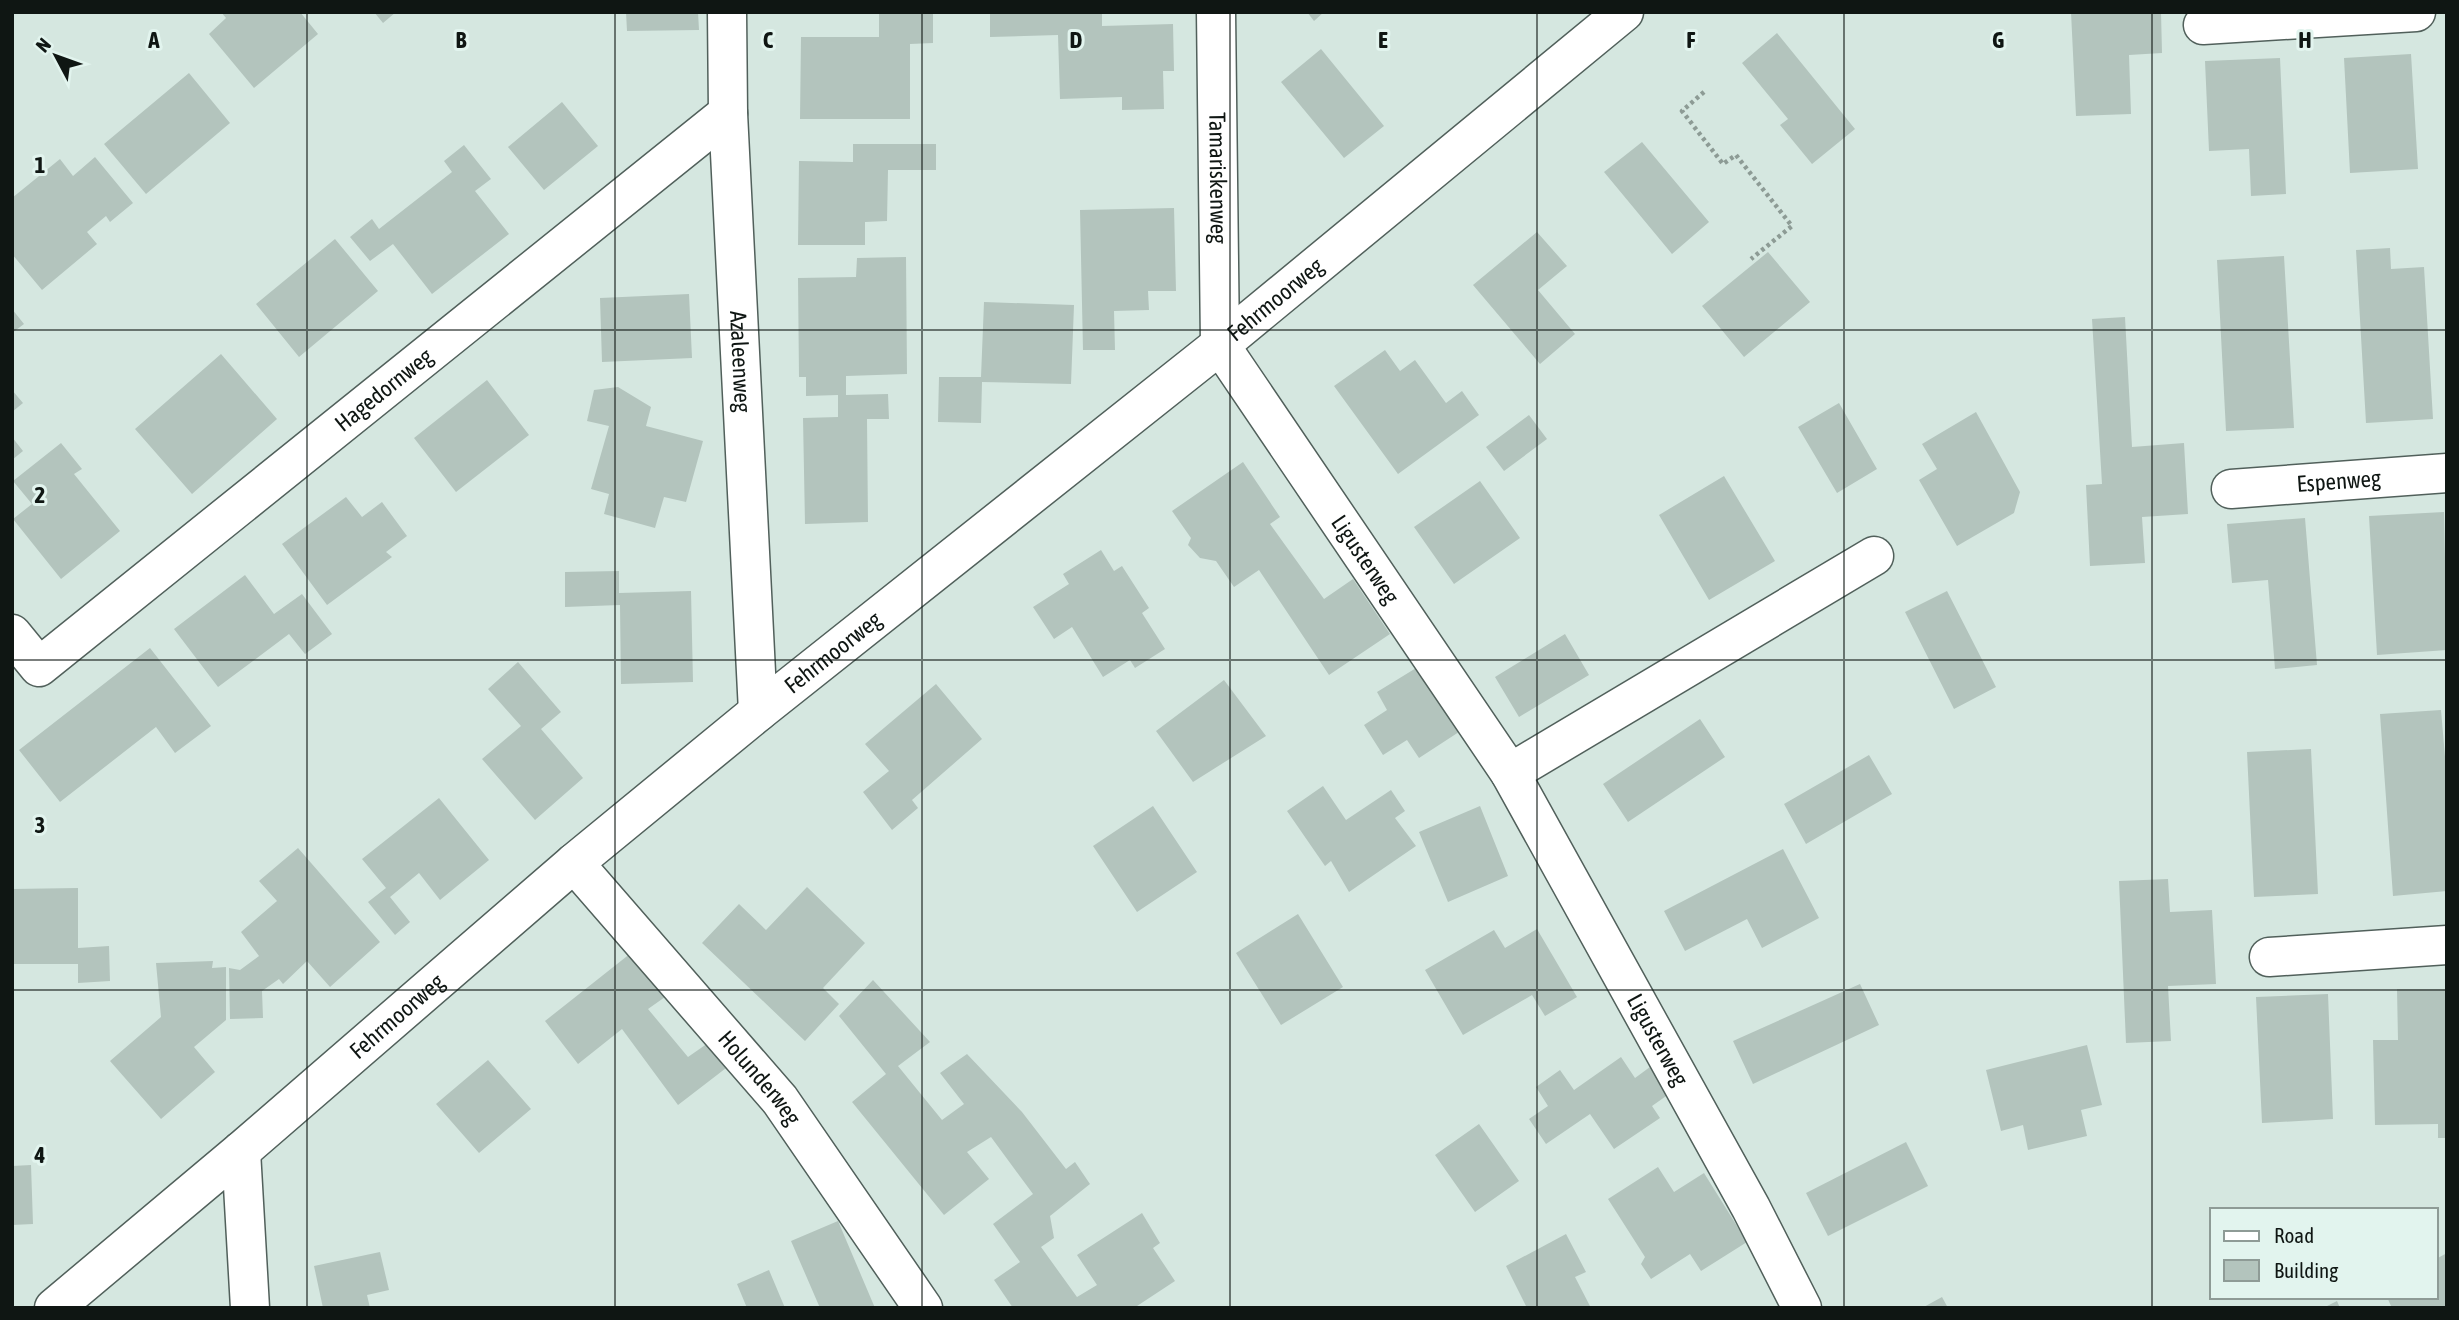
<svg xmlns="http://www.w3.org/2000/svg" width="2459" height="1320" font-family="'Asap Condensed',sans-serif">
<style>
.building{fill:#b3c4bd}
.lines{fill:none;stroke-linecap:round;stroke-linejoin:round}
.street-casing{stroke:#51605b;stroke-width:41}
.secondary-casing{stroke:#51605b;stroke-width:41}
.path{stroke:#8d9b95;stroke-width:4.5;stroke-dasharray:3.5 3.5;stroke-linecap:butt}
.street{stroke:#fff;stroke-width:38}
.secondary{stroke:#fff;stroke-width:38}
.grid{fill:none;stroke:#0f1613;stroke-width:2;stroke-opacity:0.55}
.labels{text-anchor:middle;stroke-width:6;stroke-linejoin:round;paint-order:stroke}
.street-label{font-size:23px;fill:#0f1613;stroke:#e2f4ee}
.grid-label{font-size:23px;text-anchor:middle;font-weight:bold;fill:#0f1613;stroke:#e2f4ee;stroke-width:6;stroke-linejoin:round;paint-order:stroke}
</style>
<rect width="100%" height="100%" fill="#d5e7e0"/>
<path class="building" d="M221 12H300L318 34 254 88 209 34 226 18Z
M374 12H396L383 23Z
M626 12H698L699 30 627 31Z
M990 12H1102V26L1173 24 1174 71H1163L1164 109 1122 110V97L1060 99 1058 35 990 37Z
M1307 12H1324L1314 21Z
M2071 12H2161L2162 53 2129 55 2131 114 2076 116Z
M879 14H933V43L910 44V119H800L801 37H879Z
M1777 33 1855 129 1812 164 1780 125 1788 119 1742 63Z
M1321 49 1384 126 1344 158 1281 82Z
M2411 54 2418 169 2350 173 2344 58Z
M2280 58 2286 194 2251 196 2249 149 2209 151 2205 61Z
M189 73 230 123 146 194 104 144Z
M562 102 598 146 544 190 508 147Z
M1642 142 1709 222 1672 254 1604 172Z
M853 144H936V170H888L887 221 865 222V245H798L799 161 853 162Z
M464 145 491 179 475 191 509 234 432 294 393 244 370 261 350 237 372 219 379 229 452 172 444 161Z
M95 157 133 203 110 222 106 216 87 232 97 244 42 290 12 254V198L60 159 73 176Z
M1174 208 1176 291H1148L1149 310 1114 311 1115 350H1083L1080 210Z
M1537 232 1567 266 1538 290 1575 334 1540 364 1473 285Z
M335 239 378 291 299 357 256 304Z
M2390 248 2391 269 2424 267 2433 419 2366 423 2356 250Z
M1768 252 1810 302 1744 357 1702 306Z
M2284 256 2294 428 2226 431 2217 260Z
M906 257 907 374 846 376V395L888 394 889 419H867L868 522 805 524 803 418 838 417V395L806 396V377H799L798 278 856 277 857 258Z
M689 294 692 358 602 362 600 298Z
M984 302 1074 305 1071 384 982 382 981 423 938 422 939 377H981Z
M12 309 24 324 12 333Z
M2125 317 2132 447 2184 443 2188 514 2142 517 2145 563 2090 566 2086 485 2102 484 2092 319Z
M1385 350 1400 371 1415 360 1446 403 1462 391 1479 415 1398 474 1334 386Z
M221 354 277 419 192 494 135 429Z
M487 380 529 435 456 492 414 438Z
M618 387 651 407 646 426 703 441 686 502 664 497 655 528 604 514 609 494 591 489 609 426 587 421 594 390Z
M12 390 23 403 12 412Z
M1839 403 1877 469 1837 493 1798 427Z
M1976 412 2020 492 2014 513 1957 546 1919 480 1937 469 1922 444Z
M1529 415 1547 439 1504 471 1486 447Z
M12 437 23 451 12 460Z
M61 443 82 469 74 474 120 531 61 579 13 519 32 504 13 481Z
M1243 462 1280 517 1270 524 1324 599 1353 579 1390 634 1329 675 1259 570 1234 587 1216 561 1200 558 1188 545 1191 538 1172 511Z
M1724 476 1775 561 1709 600 1659 515Z
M1480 481 1520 538 1454 584 1414 527Z
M346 497 362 517 382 502 407 536 386 552 392 557 327 605 282 544Z
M2444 512 2447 650 2377 655 2369 516Z
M2305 518 2317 665 2275 669 2268 580 2232 583 2227 524Z
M1101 550 1114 571 1122 566 1149 608 1142 613 1165 649 1135 668 1130 660 1103 677 1072 627 1054 639 1033 607 1069 584 1063 574Z
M619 571V593L691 591 693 682 621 684 620 605 565 607V572Z
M245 575 274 614 302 594 332 634 305 654 289 634 218 687 174 629Z
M1947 591 1996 687 1954 709 1905 612Z
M1565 634 1589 675 1519 717 1495 677Z
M150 648 211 726 175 753 156 727 60 802 19 750Z
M518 662 561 712 541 729 583 778 535 820 482 759 521 726 488 689Z
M1421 665 1462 730 1419 758 1407 740 1383 755 1364 725 1387 710 1377 692Z
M1224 680 1266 736 1193 782 1156 731Z
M936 684 982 739 912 800 918 808 892 830 863 792 889 771 865 744Z
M2441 710 2447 780V891L2393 896 2380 714Z
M1700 719 1725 757 1628 822 1603 784Z
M2311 749 2318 894 2254 897 2247 752Z
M1869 755 1892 794 1806 844 1784 804Z
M1323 786 1346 820 1391 790 1405 811 1395 818 1416 846 1349 892 1331 861 1325 866 1287 811Z
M439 798 489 860 440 900 419 873 390 897 410 922 395 935 368 902 386 888 362 859Z
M1153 806 1197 872 1137 912 1093 846Z
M1480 806 1508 876 1448 902 1419 832Z
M298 848 380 942 330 987 307 961 283 984 279 979 262 991 263 1018 230 1019 229 968 240 970 259 956 241 932 277 901 259 881Z
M1783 849 1819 918 1762 948 1747 919 1685 951 1664 911Z
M2168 879 2170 912 2212 910 2216 984 2168 986 2171 1041 2126 1043 2119 881Z
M807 887 865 943 823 988 839 1004 805 1041 702 943 739 904 766 930Z
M78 888V948L109 946 110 981 78 983V964H12V889Z
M1298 914 1343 987 1281 1025 1236 953Z
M1537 929 1577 997 1545 1016 1532 995 1463 1035 1425 970 1494 930 1505 948Z
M631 953 665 997 648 1009 688 1057 711 1041 730 1065 678 1105 622 1029 578 1064 545 1021Z
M213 961 212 968 226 967V1020L194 1047 215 1072 161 1119 110 1061 161 1017 156 963Z
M873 980 930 1042 898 1066 942 1120 964 1104 940 1073 967 1054 1022 1112 1066 1169 1075 1162 1090 1184 1050 1216 1054 1238 1041 1247 1077 1297 1097 1285 1077 1255 1142 1213 1160 1243 1153 1248 1175 1281 1134 1308H1013L994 1280 1020 1262 993 1224 1033 1194 991 1137 967 1152 989 1179 944 1215 852 1102 886 1074 839 1016Z
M1860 984 1879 1025 1753 1084 1733 1041Z
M2397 989H2447V1138H2438V1124L2375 1125 2373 1040H2398Z
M2328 994 2333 1119 2262 1123 2256 997Z
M2087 1045 2102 1105 2081 1110 2087 1136 2028 1150 2023 1125 2001 1131 1986 1070Z
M1621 1057 1635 1078 1650 1067 1669 1094 1652 1106 1660 1118 1614 1149 1590 1114 1546 1144 1529 1119 1548 1106 1536 1087 1560 1070 1574 1090Z
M488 1060 531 1109 479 1153 436 1104Z
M1479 1124 1519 1181 1475 1212 1435 1155Z
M1906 1142 1928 1186 1828 1236 1806 1193Z
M31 1165 33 1224 12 1225V1166Z
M1658 1167 1674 1192 1704 1173 1747 1242 1701 1271 1690 1254 1651 1279 1641 1264 1645 1257 1608 1199Z
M838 1221 858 1268 875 1308H820L791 1241Z
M1566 1234 1586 1272 1575 1277 1591 1308H1527L1506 1266Z
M380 1252 389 1290 367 1295 370 1308H323L314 1266Z
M2447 1253V1308H2387L2391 1306 2387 1297H2436V1259Z
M769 1270 785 1308H747L737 1284Z
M1942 1297 1948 1308H1922Z
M2337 1301 2340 1308H2323Z"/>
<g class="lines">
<defs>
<g id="street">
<path id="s1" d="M727 12 728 113 758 712"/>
<path id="s2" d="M1216 12 1220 345 1510 773 1751 1208 1802 1308"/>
<path d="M2203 25 2416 12"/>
<path id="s3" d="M2231 489 2447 473"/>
<path id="s4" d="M12 634 39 667 728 113"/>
<path d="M1510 773 1874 556"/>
<path id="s5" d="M574 863 780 1100 923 1308"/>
<path d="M2269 957 2447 945"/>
<path id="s6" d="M241 1151 574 863 758 712 1220 345 1624 12"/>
</g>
<path id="secondary" d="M241 1151 250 1308
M54 1308 241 1151"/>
</defs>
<use href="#street" class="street-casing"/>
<use href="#secondary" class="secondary-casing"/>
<path class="path" d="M1704 92 1682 111 1723 164 1736 155 1792 226 1751 259"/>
<use href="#street" class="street"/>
<use href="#secondary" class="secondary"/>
</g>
<path class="grid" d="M307 12V1308M615 12V1308M922 12V1308M1230 12V1308M1537 12V1308M1844 12V1308M2152 12V1308M12 330H2447M12 660H2447M12 990H2447"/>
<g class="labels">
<g class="street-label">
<text dy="8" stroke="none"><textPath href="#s2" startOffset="166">Tamariskenweg</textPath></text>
<text dy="8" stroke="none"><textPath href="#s6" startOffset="1340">Fehrmoorweg</textPath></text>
<text dy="8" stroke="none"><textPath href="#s1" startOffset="350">Azaleenweg</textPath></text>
<text dy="8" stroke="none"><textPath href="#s4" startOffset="485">Hagedornweg</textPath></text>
<text dy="8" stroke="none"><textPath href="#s3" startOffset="108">Espenweg</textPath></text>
<text dy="8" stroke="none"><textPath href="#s2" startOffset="592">Ligusterweg</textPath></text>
<text dy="8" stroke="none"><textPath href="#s6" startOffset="774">Fehrmoorweg</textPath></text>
<text dy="8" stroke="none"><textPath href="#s6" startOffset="206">Fehrmoorweg</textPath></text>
<text dy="8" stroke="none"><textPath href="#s2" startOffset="1155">Ligusterweg</textPath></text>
<text dy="8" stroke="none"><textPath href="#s5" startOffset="284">Holunderweg</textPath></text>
</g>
</g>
<g class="grid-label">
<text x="154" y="48">A</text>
<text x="461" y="48">B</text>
<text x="768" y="48">C</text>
<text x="1076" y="48">D</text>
<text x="1383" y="48">E</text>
<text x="1691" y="48">F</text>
<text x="1998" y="48">G</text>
<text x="2305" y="48">H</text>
<text x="40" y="173">1</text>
<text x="40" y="503">2</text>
<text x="40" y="833">3</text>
<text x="40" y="1163">4</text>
</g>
<rect width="2459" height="1320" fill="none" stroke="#0f1613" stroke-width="28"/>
<rect x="2210" y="1208" width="228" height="91" fill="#e2f4ee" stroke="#8e9b96" stroke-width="2"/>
<rect x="2224" y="1231" width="35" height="10" fill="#ffffff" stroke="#8e9b96" stroke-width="2"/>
<text x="2274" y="1243" font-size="21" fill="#0f1613">Road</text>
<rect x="2224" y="1260" width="35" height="21" fill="#b3c4bd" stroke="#8e9b96" stroke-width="2"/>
<text x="2274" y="1278" font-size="21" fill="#0f1613">Building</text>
<g transform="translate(56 56) rotate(311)" stroke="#e2f4ee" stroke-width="5" paint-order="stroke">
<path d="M0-5L12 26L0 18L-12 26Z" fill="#0f1613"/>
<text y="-10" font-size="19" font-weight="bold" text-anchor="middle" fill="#0f1613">N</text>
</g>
</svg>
